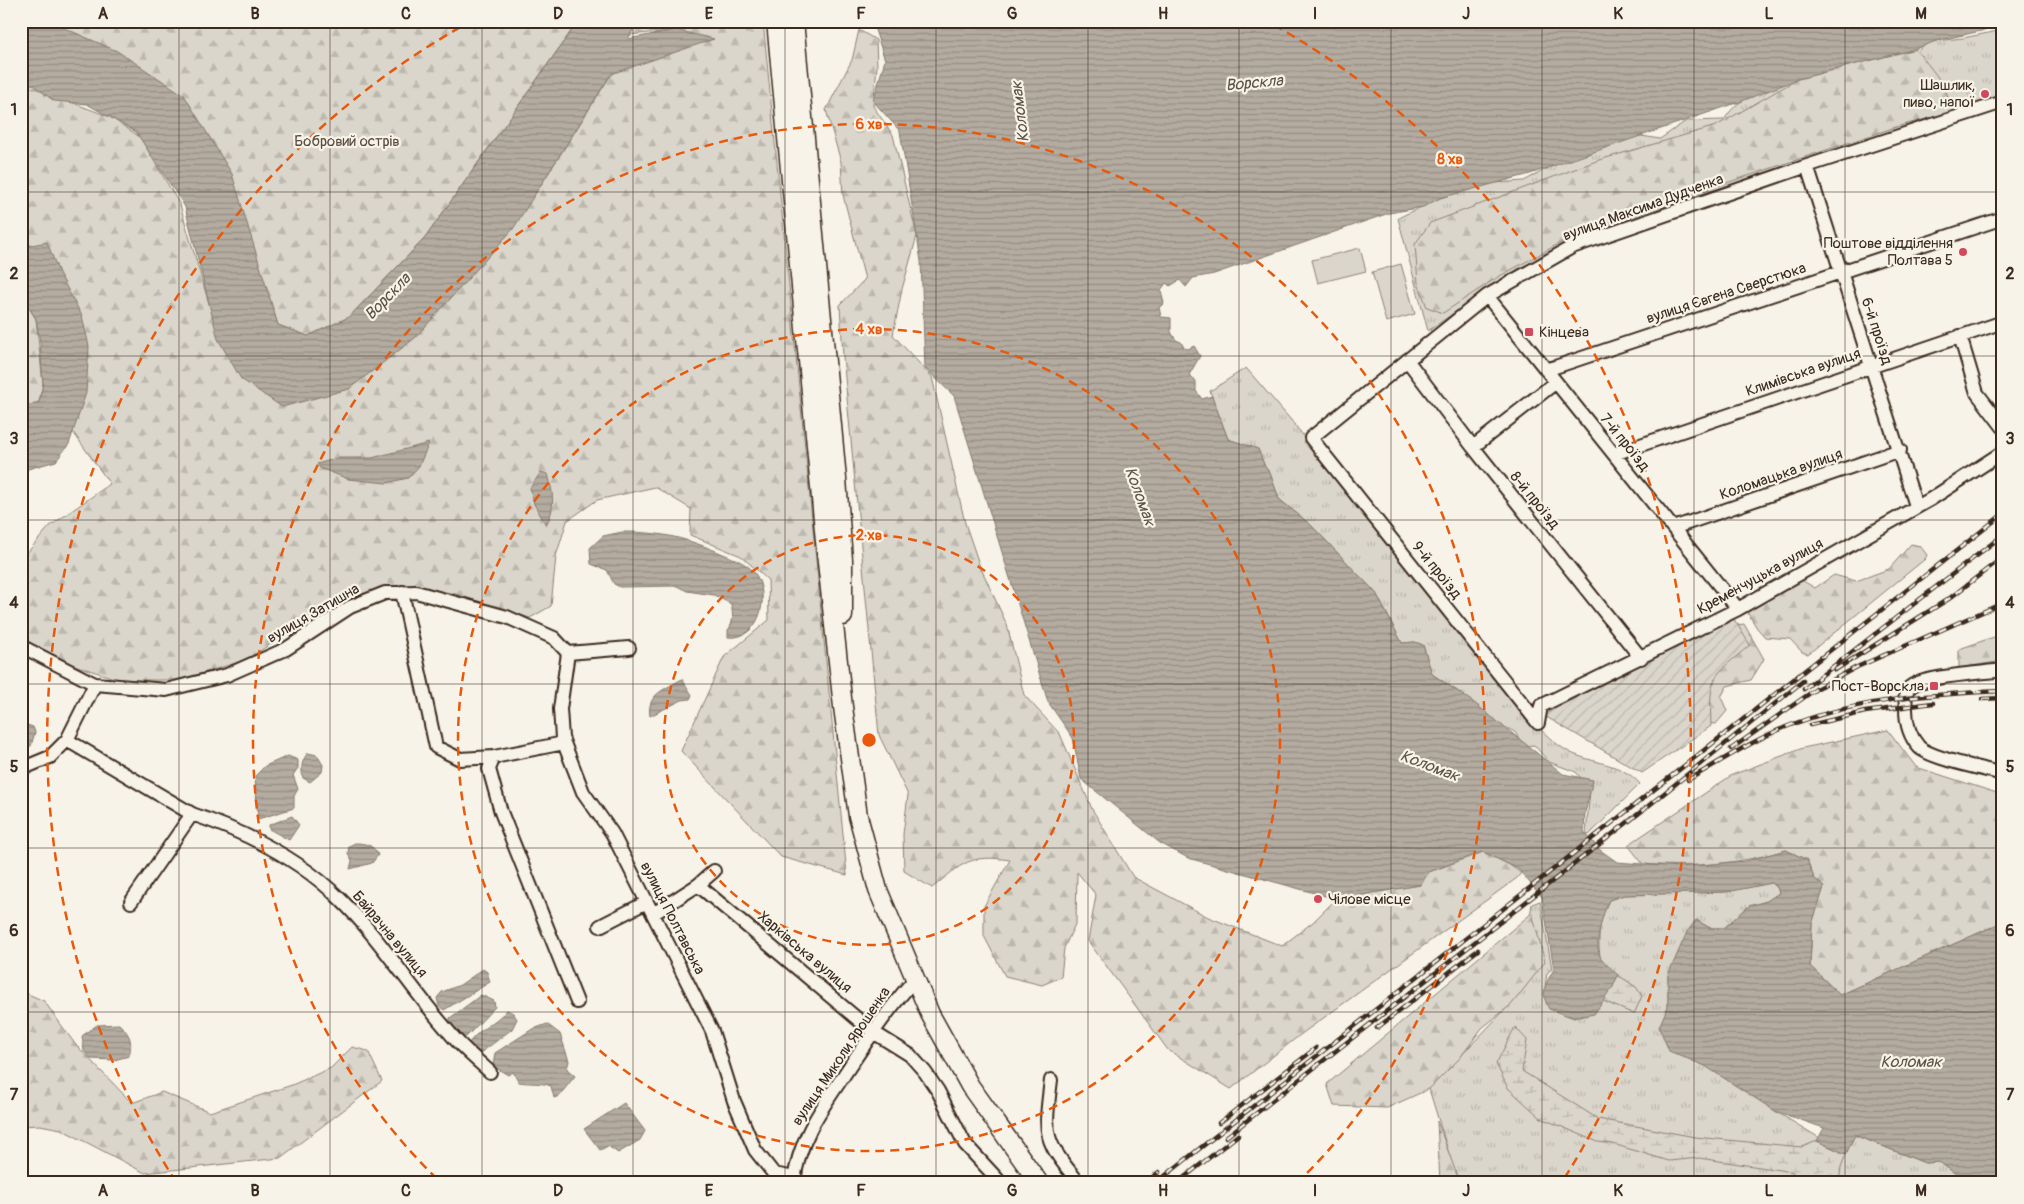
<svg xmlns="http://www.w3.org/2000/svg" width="2024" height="1204" font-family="Pangolin,sans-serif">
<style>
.grass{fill:url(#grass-tufts);stroke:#8b8074}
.forest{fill:url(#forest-firs);stroke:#8b8074}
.wetland{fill:url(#wetland-marsh);stroke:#8b8074}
.park{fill:#dbd6cb;stroke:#8b8074}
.garden{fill:url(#garden-furrows);stroke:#8b8074}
.water{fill:url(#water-rules);stroke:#84786c}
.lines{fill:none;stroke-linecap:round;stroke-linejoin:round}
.minor-casing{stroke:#3b2a1e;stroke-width:16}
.highway-casing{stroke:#3b2a1e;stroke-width:21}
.minor{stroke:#f7f3e8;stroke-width:12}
.highway{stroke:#f7f3e8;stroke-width:18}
.rail-casing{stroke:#3b2a1e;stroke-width:4.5}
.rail{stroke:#f7f3e8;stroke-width:2.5;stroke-dasharray:8;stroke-linecap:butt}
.grid{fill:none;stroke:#3b2a1e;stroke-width:1;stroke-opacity:0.55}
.ring{fill:none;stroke:#e8590c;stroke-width:2.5;stroke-dasharray:9 6}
.poi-dot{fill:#d1495b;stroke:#f7f3e8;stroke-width:2}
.labels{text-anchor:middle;stroke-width:4.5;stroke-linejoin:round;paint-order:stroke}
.poi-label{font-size:15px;fill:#3b2a1e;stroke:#f7f3e8;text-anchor:end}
.park-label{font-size:15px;fill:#5b4c41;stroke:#f7f3e8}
.street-label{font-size:15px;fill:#3b2a1e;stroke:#f7f3e8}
.water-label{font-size:16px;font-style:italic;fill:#5f5145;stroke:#f7f3e8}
.centre{fill:#e8590c;stroke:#f7f3e8;stroke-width:2.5}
.ring-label{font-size:15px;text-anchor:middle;font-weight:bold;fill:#e8590c;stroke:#f7f3e8;stroke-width:4.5;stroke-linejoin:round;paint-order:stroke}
.neatline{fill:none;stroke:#3b2a1e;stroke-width:2}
.grid-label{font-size:16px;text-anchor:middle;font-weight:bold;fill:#3b2a1e}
</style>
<defs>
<pattern id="grass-tufts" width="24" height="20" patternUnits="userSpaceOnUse" patternTransform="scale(1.25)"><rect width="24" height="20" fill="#dbd6cb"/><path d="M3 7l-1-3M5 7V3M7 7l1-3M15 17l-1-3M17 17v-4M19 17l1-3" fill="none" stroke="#bdb8ae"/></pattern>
<pattern id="forest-firs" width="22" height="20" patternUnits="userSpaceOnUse" patternTransform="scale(1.25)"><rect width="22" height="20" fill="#dbd6cb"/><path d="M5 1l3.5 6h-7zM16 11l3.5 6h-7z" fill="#bdb8ae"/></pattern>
<pattern id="wetland-marsh" width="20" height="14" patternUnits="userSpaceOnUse" patternTransform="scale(1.25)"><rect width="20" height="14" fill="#dbd6cb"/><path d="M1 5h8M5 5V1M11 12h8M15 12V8" fill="none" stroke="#bdb8ae"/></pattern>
<pattern id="garden-furrows" width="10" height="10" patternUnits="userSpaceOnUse" patternTransform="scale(1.25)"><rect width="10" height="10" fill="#dbd6cb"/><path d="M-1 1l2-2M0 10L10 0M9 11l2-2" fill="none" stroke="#bdb8ae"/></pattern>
<pattern id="water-rules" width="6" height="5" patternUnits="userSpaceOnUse" patternTransform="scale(1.25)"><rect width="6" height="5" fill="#b4aca0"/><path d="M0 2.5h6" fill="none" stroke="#948c82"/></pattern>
</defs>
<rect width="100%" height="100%" fill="#f7f3e8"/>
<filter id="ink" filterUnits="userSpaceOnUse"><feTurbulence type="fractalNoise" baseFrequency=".02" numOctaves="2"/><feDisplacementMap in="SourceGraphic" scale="10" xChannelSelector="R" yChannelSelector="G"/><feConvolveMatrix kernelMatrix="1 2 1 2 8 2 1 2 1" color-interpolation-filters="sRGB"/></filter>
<g filter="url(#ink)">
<path class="grass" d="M2003 30V97L1595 229 1500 281 1428 331 1398 218 1440 198 1479 184 1524 181 1571 156 1635 135 1660 139 1686 121 1724 120C1728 114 1733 107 1739 103 1769 82 1880 52 1917 52L1927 42 1963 38Z
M1246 368 1290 419 1533 722C1544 733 1555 744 1569 752 1593 764 1621 762 1640 784L1589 835 1586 834 1590 790 1576 772 1549 762 1534 745 1524 746 1515 732 1489 719 1459 692 1432 674 1423 645 1415 642 1402 643 1376 593 1311 525 1279 499 1270 473 1265 467 1258 449 1228 439 1210 391Z
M1771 883 1777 887 1779 893 1767 901 1749 906 1724 928H1710L1696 920 1668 975V1006L1775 1111 1846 1154 1854 1135 1925 1163 1939 1162 1962 1178 1971 1177 1985 1183H1458L1429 1089 1517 997 1532 904 1540 901 1552 969 1547 973 1544 995 1600 956C1597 938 1600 917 1609 900L1624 895 1724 892Z"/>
<path class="forest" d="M66 21H575L574 27 425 238 349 317 308 336 278 325 264 282 62 27Z
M638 21H763L847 875 781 857 681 751 724 657 769 620 768 580 741 556 690 535 691 509 655 487 597 500 567 521 556 556 551 606 530 618 456 594 417 588 388 587 335 608 280 638 246 660 179 680H120L74 665 21 638V560L50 526 110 484 73 432 84 359 21 251V86L24 84 110 117 140 137 180 205 212 314 227 354 258 391 539 188 609 78 624 64 676 30 630 35Z
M859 30 876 40 877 67 873 106 893 135 917 236 902 289 893 335 932 377 965 523 979 564 1007 625 1024 695 1060 734 1092 809 1133 877 1208 917 1282 946 1313 922 1336 899 1420 885 1429 872 1483 852 1508 864 1521 873 1517 878 1300 1035 1231 1089 1168 1050 1088 941 1096 895 1077 872 1076 922 1064 948 1061 977 1042 985 1005 976 984 936V906L1010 860C969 854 963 863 932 888L904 871 903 834 908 795 879 735 843 356 840 305 865 279 843 195 841 162 826 110 852 60Z
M1915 49C1931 68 1949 87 1952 112L1896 127 1584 230 1498 277 1443 313 1427 307 1418 283 1415 244 1430 223 1599 160 1716 126 1798 79Z
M21 295 36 319 43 384 39 402 27 406 21 403Z
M1911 544 1920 546 1927 555 1925 559 1808 654 1802 652 1790 639 1765 637 1757 628 1746 610 1798 578 1815 588 1834 575 1856 581 1889 569Z
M1744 624 1764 659 1751 680 1727 686 1721 697 1727 711 1716 724 1704 723 1707 678 1727 654 1737 625Z
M2003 634V661L1959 668V649Z
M1888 730 1916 767 2003 795V922L1840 995 1810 966 1812 924 1824 887 1814 878 1807 860 1786 850C1737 864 1694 868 1643 864L1628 845 1732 775 1803 748Z
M1532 913 1545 962 1512 1004 1482 1028 1460 1058 1429 1089 1387 1108 1334 1106 1327 1084Z
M21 991 44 1001 75 1044 132 1103 162 1092 210 1112 292 1085 331 1068 352 1047 368 1051 382 1081 280 1158 145 1173 61 1129 40 1125 21 1126Z
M1437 1121 1458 1178 1459 1183H1440Z"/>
<path class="wetland" d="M1618 975 1636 987 1642 996 1634 1014 1603 1001Z
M1515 1027 1527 1040 1522 1071 1598 1119 1695 1137 1802 1147 1817 1141 1846 1154 1841 1167 1839 1183H1796L1793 1172 1699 1158 1669 1161 1613 1144 1598 1142 1541 1118 1508 1088 1496 1064Z"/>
<path class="park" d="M1360 248 1366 271 1318 283 1312 260Z
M1401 264 1415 314 1386 322 1372 272Z"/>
<path class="garden" d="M1732 616 1750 645C1712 677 1709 674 1711 726L1642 773 1543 715Z"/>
<path class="water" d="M29 21H66L62 27 117 51 184 95 232 174 278 325 308 336 349 317 425 238 574 27 575 21H638L628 39 676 30 714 39 611 74 513 229 415 338 349 389 282 407 241 379 218 339 185 207 136 132 87 104 54 101 32 84 21 90V30Z
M872 21H2003V26L1936 41 1915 49 1798 79 1742 101 1530 174 1440 198 1423 207 1389 213 1214 274 1193 278 1186 287 1180 280 1170 286 1166 283 1161 290 1164 304 1159 307 1161 317 1171 318V332L1176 340 1181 342 1184 348 1188 349 1194 346 1200 356 1189 375 1196 381V391L1202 399 1212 396 1228 439 1258 449 1265 467 1270 473 1279 499 1311 525 1376 593 1402 643 1415 642 1423 645 1432 674 1473 702 1563 774 1593 780 1585 813 1584 832 1600 850 1617 862 1679 867 1746 861 1786 850 1807 860 1814 878 1824 887 1812 924 1810 966 1840 995 2003 922V1183H1985L1971 1177 1962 1178 1939 1162 1925 1163 1855 1135 1846 1154 1817 1141 1824 1128 1775 1111 1705 1066 1669 1051 1659 1027 1668 1006V975L1687 932 1696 920 1710 928H1724L1749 906 1767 901 1779 893 1777 887 1772 883 1727 892 1624 895 1609 900C1603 912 1593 946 1601 958 1606 964 1612 970 1618 975L1613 987 1594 1014 1574 1018 1549 1009C1540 992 1545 985 1554 969L1542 897 1518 869 1483 852 1429 872 1420 885 1336 899 1188 858 1160 843 1081 779 1073 738 1048 702 954 396 925 368 921 261 900 131 873 101 885 60Z
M47 242 59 273 82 316 89 346 86 393 69 444 56 461 21 471V403L27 406 39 402 43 384 40 342 36 319 21 294V247Z
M429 443 419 466 408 478 386 483 348 479 320 468 317 464 338 458H372Z
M541 472 548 474C553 493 556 507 546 525L534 504 530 488Z
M622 532C663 532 686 538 723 554 733 558 746 563 753 571 772 592 761 641 728 637V630C734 623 733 614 731 604L714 595 687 591 677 586 620 587 614 584 607 570 591 564 590 548 603 536Z
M682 679 692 695 690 699 682 700 650 716C646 694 666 689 682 679Z
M24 724 33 727 35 732 31 746 27 747 21 744V726Z
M308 753 317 755 323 765 322 772 310 782 303 778C301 768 301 761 308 753Z
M288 756 298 760V768L293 775 298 789 294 796V808L258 819 255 776 265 766Z
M292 816 299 825 289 840 269 829V825Z
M355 843C365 843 374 845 378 855L372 863 350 869 352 861 348 854 349 846Z
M483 969 487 972 490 982 444 1010 439 1006 437 998 442 992 460 985Z
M481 995 494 1001 495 1007 466 1037 461 1036 450 1023V1018Z
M507 1010 513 1013 517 1019 512 1029 482 1052 476 1051 468 1044C481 1027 493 1025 507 1010Z
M119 1024C130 1034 133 1041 129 1056L114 1060 91 1059 84 1051 82 1036 97 1025Z
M547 1024 560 1034 569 1061 567 1069 575 1076 559 1096 554 1098 551 1086C541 1082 530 1084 519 1082L513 1072 508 1075 493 1066 495 1053 531 1030Z
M624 1103 645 1131 640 1140 618 1153 608 1146 600 1150 584 1129Z"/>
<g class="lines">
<defs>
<path id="minor" d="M1807 166 1916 506
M1487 296 1738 609
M1960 336 1977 393 2003 427
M1407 360 1473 447 1641 658
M1546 370 2003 218
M1473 447 1556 382
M1614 454 2003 322
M1673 528 1900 450
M402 592 436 747 460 759 494 757 564 743
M21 646 95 684 166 690 227 675 286 649 350 607 385 593 416 592 507 617 554 638 568 653
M568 653 560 709 562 738 583 792 612 833 712 1031 734 1101 755 1150 774 1174 794 1178
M568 653 629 648
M2003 670C1982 673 1928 676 1913 685 1904 690 1905 699 1906 709 1906 723 1910 737 1919 747 1931 759 1985 769 2003 774
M1538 723 1311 438 1487 296 1572 247 1807 166 2003 102
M1538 723 1541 706 1738 609 1931 499 2003 452
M67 740 192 814 131 902
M494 757 489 769 501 812 577 1002
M21 769 50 757 67 740 95 684
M192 814C245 832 300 859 340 899 381 939 411 989 449 1032 461 1047 476 1059 490 1072
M698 885 714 871
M653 914 698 885 873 1032 910 1055 925 1072 938 1091 965 1144 1001 1183
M600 926 647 902
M1051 1080C1044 1136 1043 1139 1079 1183
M794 1183C798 1137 826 1103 850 1066 870 1036 890 1007 914 980"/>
<path id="highway" d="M776 21 827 562 843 707 858 816 878 890 930 1014 970 1086 1039 1183
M794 21 837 479 843 560V616"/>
</defs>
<use href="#minor" class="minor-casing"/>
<use href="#highway" class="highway-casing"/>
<use href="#minor" class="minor"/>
<use href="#highway" class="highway"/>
<defs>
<path id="rail" d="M1835 670 1950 598 2003 557
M1804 689 2003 535
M1982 699 2003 698
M1810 725 1865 712 1933 703
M1731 749 1816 689 1857 667 2003 603
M1688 780C1723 760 1758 737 1796 723 1862 699 1933 694 2003 691
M1377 1028 1478 950
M1219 1123 1316 1048
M1226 1137 1647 807 1803 681
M1145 1183 1159 1172
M1156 1183 2003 514
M1177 1183 1238 1135"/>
</defs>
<use href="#rail" class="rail-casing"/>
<use href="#rail" class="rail"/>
</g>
</g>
<path class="grid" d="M179 21V1183M330 21V1183M482 21V1183M633 21V1183M785 21V1183M936 21V1183M1088 21V1183M1239 21V1183M1391 21V1183M1542 21V1183M1694 21V1183M1845 21V1183M21 192H2003M21 356H2003M21 520H2003M21 684H2003M21 848H2003M21 1012H2003"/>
<g class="ring">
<circle cx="869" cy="740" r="205"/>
<circle cx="869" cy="740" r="411"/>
<path d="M437 1179A616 616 0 1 1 1301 1179"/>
<path d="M176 1182A822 822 0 0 1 464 25M1274 25A822 822 0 0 1 1562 1182"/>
</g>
<g class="poi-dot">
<circle cx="1985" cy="94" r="5"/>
<circle cx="1963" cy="252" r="5"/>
<rect x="1524" y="327" width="10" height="10" rx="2.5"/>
<rect x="1929" y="681" width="10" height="10" rx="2.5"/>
<circle cx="1318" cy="899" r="5"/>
</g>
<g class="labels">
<g class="poi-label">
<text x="1975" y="90">Шашлик,<tspan x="1975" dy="17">пиво, напої</tspan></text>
<text x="1953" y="248">Поштове відділення<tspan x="1953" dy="17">Полтава 5</tspan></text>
<text x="1539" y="337" text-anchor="start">Кінцева</text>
<text x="1924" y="691">Пост-Ворскла</text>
<text x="1328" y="904" text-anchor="start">Чілове місце</text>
</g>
<g class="park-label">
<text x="347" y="146">Бобровий острів</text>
</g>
<g class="street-label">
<text transform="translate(1643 207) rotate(-20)" y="5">вулиця Максима Дудченка</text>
<text transform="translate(1726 293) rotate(-18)" y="5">вулиця Євгена Сверстюка</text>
<text transform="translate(1877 331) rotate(72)" y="5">6-й проїзд</text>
<text transform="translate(1803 372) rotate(-19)" y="5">Климівська вулиця</text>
<text transform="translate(1625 442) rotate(51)" y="5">7-й проїзд</text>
<text transform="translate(1781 474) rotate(-19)" y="5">Коломацька вулиця</text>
<text transform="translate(1535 500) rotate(51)" y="5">8-й проїзд</text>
<text transform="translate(1437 570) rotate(51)" y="5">9-й проїзд</text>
<text transform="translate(1760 576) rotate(-29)" y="5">Кременчуцька вулиця</text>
<text transform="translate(313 613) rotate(-30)" y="5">вулиця Затишна</text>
<text transform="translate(673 918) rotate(63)" y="5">вулиця Полтавська</text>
<text transform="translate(390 934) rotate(50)" y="5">Байрачна вулиця</text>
<text transform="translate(805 952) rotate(40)" y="5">Харківська вулиця</text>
<text transform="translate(841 1056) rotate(-56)" y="5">вулиця Миколи Ярошенка</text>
</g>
<g class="water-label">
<text transform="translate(1254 82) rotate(-5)" y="6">Ворскла</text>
<text transform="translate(1019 112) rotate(-97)" y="6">Коломак</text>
<text transform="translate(387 296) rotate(-46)" y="6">Ворскла</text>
<text transform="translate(1141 496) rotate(70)" y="6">Коломак</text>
<text transform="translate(1430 765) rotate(21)" y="6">Коломак</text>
<text x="1911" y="1067">Коломак</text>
</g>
</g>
<circle cx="869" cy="740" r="8" class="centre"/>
<g class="ring-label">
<text x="869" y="129">6 хв</text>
<text x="1450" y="164">8 хв</text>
<text x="869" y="334">4 хв</text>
<text x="869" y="540">2 хв</text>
</g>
<rect width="2024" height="1204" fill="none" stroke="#f7f3e8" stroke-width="55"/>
<rect x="28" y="28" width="1968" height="1148" class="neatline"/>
<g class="grid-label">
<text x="103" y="19">A</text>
<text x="255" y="19">B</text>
<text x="406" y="19">C</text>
<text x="558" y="19">D</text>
<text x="709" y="19">E</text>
<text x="861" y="19">F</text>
<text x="1012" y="19">G</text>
<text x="1163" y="19">H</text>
<text x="1315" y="19">I</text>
<text x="1466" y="19">J</text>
<text x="1618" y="19">K</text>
<text x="1769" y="19">L</text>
<text x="1921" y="19">M</text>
<text x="14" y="115">1</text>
<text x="2010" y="115">1</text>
<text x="14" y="279">2</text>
<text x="2010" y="279">2</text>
<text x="14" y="444">3</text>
<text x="2010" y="444">3</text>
<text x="14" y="608">4</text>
<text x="2010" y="608">4</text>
<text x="14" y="772">5</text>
<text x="2010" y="772">5</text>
<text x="14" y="936">6</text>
<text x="2010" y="936">6</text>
<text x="14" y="1100">7</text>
<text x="2010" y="1100">7</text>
<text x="103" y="1196">A</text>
<text x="255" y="1196">B</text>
<text x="406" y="1196">C</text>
<text x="558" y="1196">D</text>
<text x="709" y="1196">E</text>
<text x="861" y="1196">F</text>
<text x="1012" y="1196">G</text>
<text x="1163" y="1196">H</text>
<text x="1315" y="1196">I</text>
<text x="1466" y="1196">J</text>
<text x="1618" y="1196">K</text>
<text x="1769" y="1196">L</text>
<text x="1921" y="1196">M</text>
</g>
</svg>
